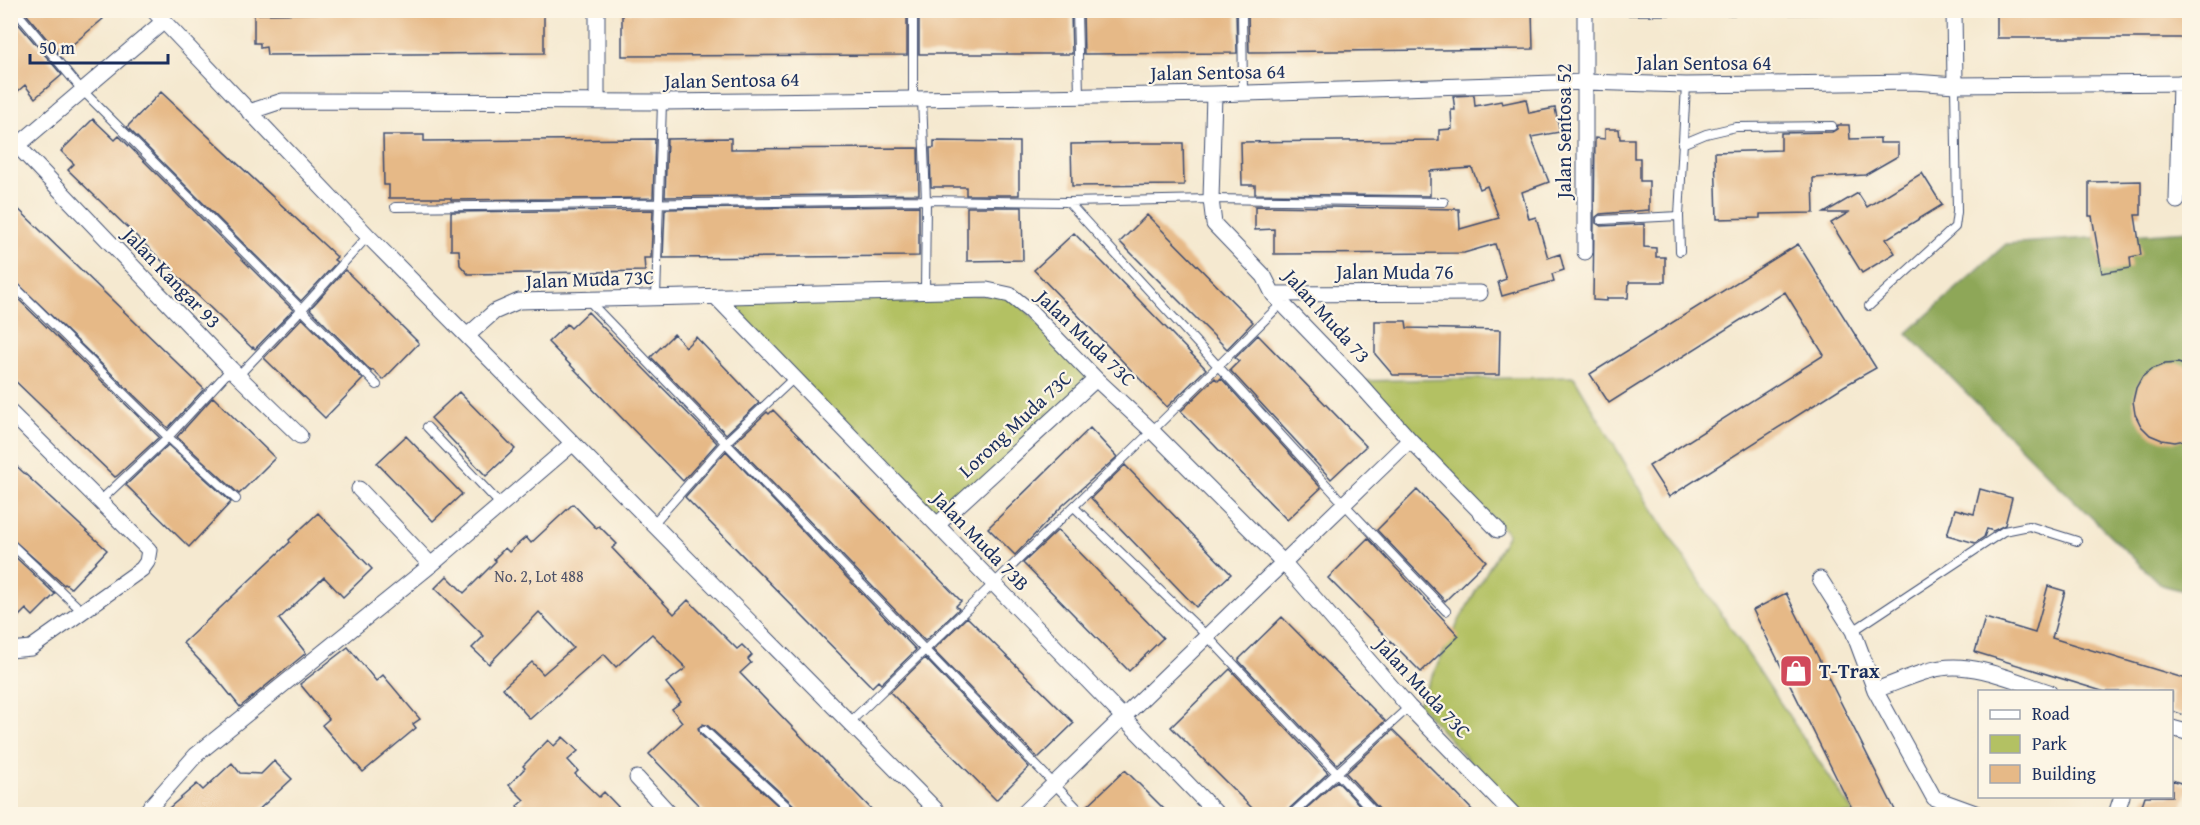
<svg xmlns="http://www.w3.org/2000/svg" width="2200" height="825" font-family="'Gentium Book Plus',serif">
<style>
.green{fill:#b3c163;stroke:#677860;stroke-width:1.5}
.forest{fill:#8ea759;stroke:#546b5c;stroke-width:1.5}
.building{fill:#e6b987}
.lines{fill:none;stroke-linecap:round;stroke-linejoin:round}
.service-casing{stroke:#3c4b6f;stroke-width:10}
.minor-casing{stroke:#3c4b6f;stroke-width:17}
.service{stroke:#fff;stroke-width:8}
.minor{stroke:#fff;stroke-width:15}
.labels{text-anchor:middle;stroke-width:4.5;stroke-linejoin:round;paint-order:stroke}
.number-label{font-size:16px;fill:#4e5268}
.street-label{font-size:20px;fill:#1b2f5e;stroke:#fcf5e5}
.poi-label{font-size:20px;font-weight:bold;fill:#1b2f5e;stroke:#fcf5e5;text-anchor:start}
</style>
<rect width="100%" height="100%" fill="#fcf5e5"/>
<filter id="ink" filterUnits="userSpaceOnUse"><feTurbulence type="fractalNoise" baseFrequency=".0167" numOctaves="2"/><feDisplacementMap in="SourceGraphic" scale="12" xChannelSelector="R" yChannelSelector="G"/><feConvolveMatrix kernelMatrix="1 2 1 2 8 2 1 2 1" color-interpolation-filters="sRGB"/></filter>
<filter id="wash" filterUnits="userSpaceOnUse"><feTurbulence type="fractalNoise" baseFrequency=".008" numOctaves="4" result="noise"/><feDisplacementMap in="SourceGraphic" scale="24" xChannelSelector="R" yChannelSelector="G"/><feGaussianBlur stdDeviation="1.35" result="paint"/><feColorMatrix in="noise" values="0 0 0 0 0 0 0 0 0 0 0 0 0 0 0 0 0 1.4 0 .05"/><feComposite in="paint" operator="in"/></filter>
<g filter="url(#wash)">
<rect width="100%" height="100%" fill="#f5e9d0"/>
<path class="green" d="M1010 295 1096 379 937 525 716 297Z
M1574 377 1655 514 1854 814H1516L1418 704 1460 619 1508 534 1358 381Z"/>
<path class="forest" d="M2189 231V592L2161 585 2050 477 1907 333 2006 244Z"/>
<g id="blocks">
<path class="building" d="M23 10H96L103 19 60 55Z
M922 10H1067L1071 12 1072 54H919V11Z
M1251 10H1532L1533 49 1249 52 1248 12Z
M1997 10H2190V38H1997Z
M544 11V53L267 55 266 47 260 48V43H254V14Z
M907 11V55L622 56V13Z
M1083 12H1236L1237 53 1084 54Z
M10 14 62 75 35 98 25 85 10 98Z
M161 92 337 257 334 260 337 262 301 301 127 127Z
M1474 95 1475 106 1501 101 1502 104 1526 99 1529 113 1555 108 1560 132 1531 137 1549 182 1522 192 1529 219 1536 217 1548 258 1560 254 1564 270 1552 274 1554 281 1502 296 1498 282 1506 279 1495 244 1464 253 1274 254V229L1255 230V206L1459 209 1460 229 1499 218 1487 186 1480 189 1472 168 1430 171V196L1255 194V185H1242L1241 142 1439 140V130L1452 129 1451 110H1455L1453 96Z
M93 119 115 140 119 136 293 310 255 349 253 347 252 348 68 170 74 164 61 151Z
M1838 125H1849L1850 139 1880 138V143H1898V156L1865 175 1813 178 1814 213 1760 214V218L1717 219 1715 152 1781 150V133L1832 132 1837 129Z
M1605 129H1619L1620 139H1634V158H1640V181H1649V210L1600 214 1596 217V223L1601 226 1644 224V247L1656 248V257H1665V282H1629L1628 298H1607V301L1593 300 1595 138 1605 139Z
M383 135H424V141L655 139 653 198 451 200V198H389V185H384Z
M731 138V149L918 148 919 194 665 197 667 139Z
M934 141 1019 142V195H966V187H931L930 148H934Z
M1138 143H1183L1184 185 1072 186 1071 144Z
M1922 173 1942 205 1886 239 1895 253 1862 273 1831 223 1848 213H1824L1858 193 1867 207Z
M2141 181V215H2135L2141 255 2130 257 2131 268 2102 273 2092 216H2089V182Z
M10 201 204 389 168 428 10 276Z
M919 206V256L663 258 665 209Z
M967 207H1022L1023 260 967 261Z
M653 210 651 258H644L645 271 468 274 460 265 459 250H451V212Z
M1147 215 1253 322 1227 349 1120 242Z
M1074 233 1206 369 1167 407 1034 270Z
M1798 244 1876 368 1844 386 1669 497 1649 466 1824 355 1785 292 1609 403 1590 374Z
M345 270 419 343 383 380 373 370 371 371 310 309Z
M10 291 159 437 117 476 115 477 10 376Z
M588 312 717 443 683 481 548 342 567 324 571 328Z
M302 318 363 379 325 418 264 358Z
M1375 321H1406L1407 328 1500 330 1499 375H1393L1375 354Z
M674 334 686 347 696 337 759 403 726 434 651 357Z
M1258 335 1366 446 1331 479 1230 370 1239 361 1235 358Z
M2178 363 2190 367V439L2175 442 2162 440 2150 435 2141 426 2135 414 2133 401 2136 388 2142 377 2152 369 2165 364Z
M1215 378 1218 381 1221 378 1321 488 1287 520 1181 411Z
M459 392 515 449 486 476 431 418Z
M213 397 275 458 239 494 177 437Z
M773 410 961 601 956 606 959 609 925 641 734 443 767 412 769 414Z
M1090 428 1117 457 1063 505 1015 555 988 528Z
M406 436 462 494 433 521 377 463Z
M168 445 231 502 189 547 126 485Z
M726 451 916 650 881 684 878 681 872 687 685 497Z
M10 460 107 550 71 588 65 584 64 585 10 537Z
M1125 465 1231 574 1196 607 1091 498Z
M1980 489 2012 498 2005 525 1993 531 1987 529 1984 537 1975 543 1947 535 1955 509 1974 514Z
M1417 490 1486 561 1445 601 1377 530Z
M573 504 596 528 599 526 617 544 612 548 674 614 688 600 737 649 742 645 752 655 748 659 751 663 740 673 876 814H801L799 810 708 726 703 724 698 728 700 734 787 814H707L649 754 682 722 672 709 681 702 666 683 686 668 652 634 616 667 604 654 530 719 503 688 532 662 543 674 573 648 539 612 489 664 472 648 484 636 435 588 447 576 464 593 496 561 494 559 505 548 509 552 526 537 531 543Z
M318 513 372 569 343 597 324 577 279 619 306 653 240 707 219 681 183 643 290 542 289 540Z
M1058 530 1163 638 1129 671 1023 563Z
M1368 538 1459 636 1421 672 1328 578Z
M10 552 55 594 33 616 26 609 10 625Z
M2048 586 2065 591 2052 638 2190 680V717L2172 711V692H2105L1975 652 1985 618 2035 633Z
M1786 593 1824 669 1897 814H1855L1843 791 1753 610Z
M967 617 1074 723 1038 758 933 650Z
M1282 617 1385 721 1337 764 1239 661V659Z
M348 647 376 681 383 675 420 719 413 724 416 728 363 772 322 725 329 719 300 684Z
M925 658 1029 767 996 800 890 692Z
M1230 669 1328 773 1288 810 1286 814H1258L1171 727Z
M1393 730 1450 787 1476 814H1382L1380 810 1346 773Z
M563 737 578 751 568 760 578 771 575 774 599 797 604 792 625 814H526L517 806 524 800 509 785 525 768 523 766 548 740 554 746Z
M274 761 292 779 254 814H162L197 784 203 790 232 763 240 773 261 774Z
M1125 770 1169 814H1089L1085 808Z
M2172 780 2189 786 2180 814H2139L2145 796H2172Z
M1337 781 1368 814H1300Z"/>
</g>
</g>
<g filter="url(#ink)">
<use href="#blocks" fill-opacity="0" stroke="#3c4b6f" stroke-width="1.5"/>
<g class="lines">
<defs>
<path id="service" d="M15 10 82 90 377 385
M913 10V99
M1077 10 1079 96
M1242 10 1243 93
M1585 11 1841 10
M922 99 926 200 925 292
M1682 144 1706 134 1736 127 1832 126
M1068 202 1344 504 1446 611
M395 207 926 200 1068 202 1211 199 1444 202
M1601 220 1679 216
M1680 251 1679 216 1686 85
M10 282 168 437 236 499
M656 298 662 102
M589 301 1083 814
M1869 306 1955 227 1957 212 1955 85
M238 376 302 309 368 236
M427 427 501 505
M101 500 168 437 231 369
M1074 507 1207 636 1376 814
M653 524 725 443 794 378
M10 543 82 611
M1853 631 2004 531 2029 526 2077 541
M849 723 1152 431 1282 303
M704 730 795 814
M1292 814 1409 707"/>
<path id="minor" d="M153 10 368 236 940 814
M597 10V102
M1954 10 1955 85
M1214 94 1211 199 1214 224 1264 276 1273 294 1357 381 1410 440 1498 530
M249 112 282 101 662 102 913 99 1214 94 1585 82 1686 85 1914 82 1955 85 2190 83
M10 138 231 369 300 436
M10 152 163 22
M2177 201 2180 83
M1585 252V10
M1273 294 1480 293
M716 297 1217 814
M467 336 494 312 519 301 987 290 1010 295 1030 311 1096 379 1152 431 1284 563 1409 707 1513 814
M10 412 149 550 147 562 142 569 31 648 10 650
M359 489 431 565
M937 525 1096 379
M1820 579 1853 631 1875 690 1934 798 1978 814
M1875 690C1897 683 1920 671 1941 668 1975 662 2017 682 2049 692
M2172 728 2190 733
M637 778 670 814
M144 814 196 755 431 565 573 443
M1023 814 1410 440
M2116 814 2122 796"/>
</defs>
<use href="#service" class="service-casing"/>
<use href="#minor" class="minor-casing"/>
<use href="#service" class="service"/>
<use href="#minor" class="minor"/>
</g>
</g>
<defs>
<symbol id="shop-square" viewBox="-11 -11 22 22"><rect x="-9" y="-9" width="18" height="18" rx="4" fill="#d1495b" stroke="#fcf5e5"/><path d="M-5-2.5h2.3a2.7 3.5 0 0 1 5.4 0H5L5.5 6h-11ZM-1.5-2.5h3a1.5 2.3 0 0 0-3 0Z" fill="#fff"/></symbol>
</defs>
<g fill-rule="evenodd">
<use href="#shop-square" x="1777" y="652" width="38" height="38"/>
</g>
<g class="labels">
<g class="number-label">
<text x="539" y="582">No. 2, Lot 488</text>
</g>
<g class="street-label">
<text x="1704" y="70">Jalan Sentosa 64</text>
<text transform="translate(1218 72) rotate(-1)" y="7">Jalan Sentosa 64</text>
<text transform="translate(732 80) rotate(-1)" y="7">Jalan Sentosa 64</text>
<text transform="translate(1564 131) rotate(-90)" y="7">Jalan Sentosa 52</text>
<text x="1395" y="279">Jalan Muda 76</text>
<text transform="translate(172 278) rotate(46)" y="7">Jalan Kangar 93</text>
<text transform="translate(590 279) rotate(-2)" y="7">Jalan Muda 73C</text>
<text transform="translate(1327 316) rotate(48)" y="7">Jalan Muda 73</text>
<text transform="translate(1086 338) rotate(44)" y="7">Jalan Muda 73C</text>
<text transform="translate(1015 424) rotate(-43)" y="7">Lorong Muda 73C</text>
<text transform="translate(981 541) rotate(46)" y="7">Jalan Muda 73B</text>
<text transform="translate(1423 688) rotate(47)" y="7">Jalan Muda 73C</text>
</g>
<g class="poi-label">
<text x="1819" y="678">T-Trax</text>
</g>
</g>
<rect width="2200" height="825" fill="none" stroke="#fcf5e5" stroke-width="36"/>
<rect x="1978" y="690" width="195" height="108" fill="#fcf5e5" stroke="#a2a6af" stroke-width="1.5"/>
<rect x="1990" y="710" width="30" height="9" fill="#ffffff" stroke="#a2a6af" stroke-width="1.5"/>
<text x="2032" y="720" font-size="18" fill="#1b2f5e">Road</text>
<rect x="1990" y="735" width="30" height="18" fill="#b3c163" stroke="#a2a6af" stroke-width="1.5"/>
<text x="2032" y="750" font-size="18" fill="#1b2f5e">Park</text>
<rect x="1990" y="765" width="30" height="18" fill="#e6b987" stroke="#a2a6af" stroke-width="1.5"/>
<text x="2032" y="780" font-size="18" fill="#1b2f5e">Building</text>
<path d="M30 54v9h138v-9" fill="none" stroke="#1b2f5e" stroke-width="3"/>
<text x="39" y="54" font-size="18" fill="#1b2f5e" stroke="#fcf5e5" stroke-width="4.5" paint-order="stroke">50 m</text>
</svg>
